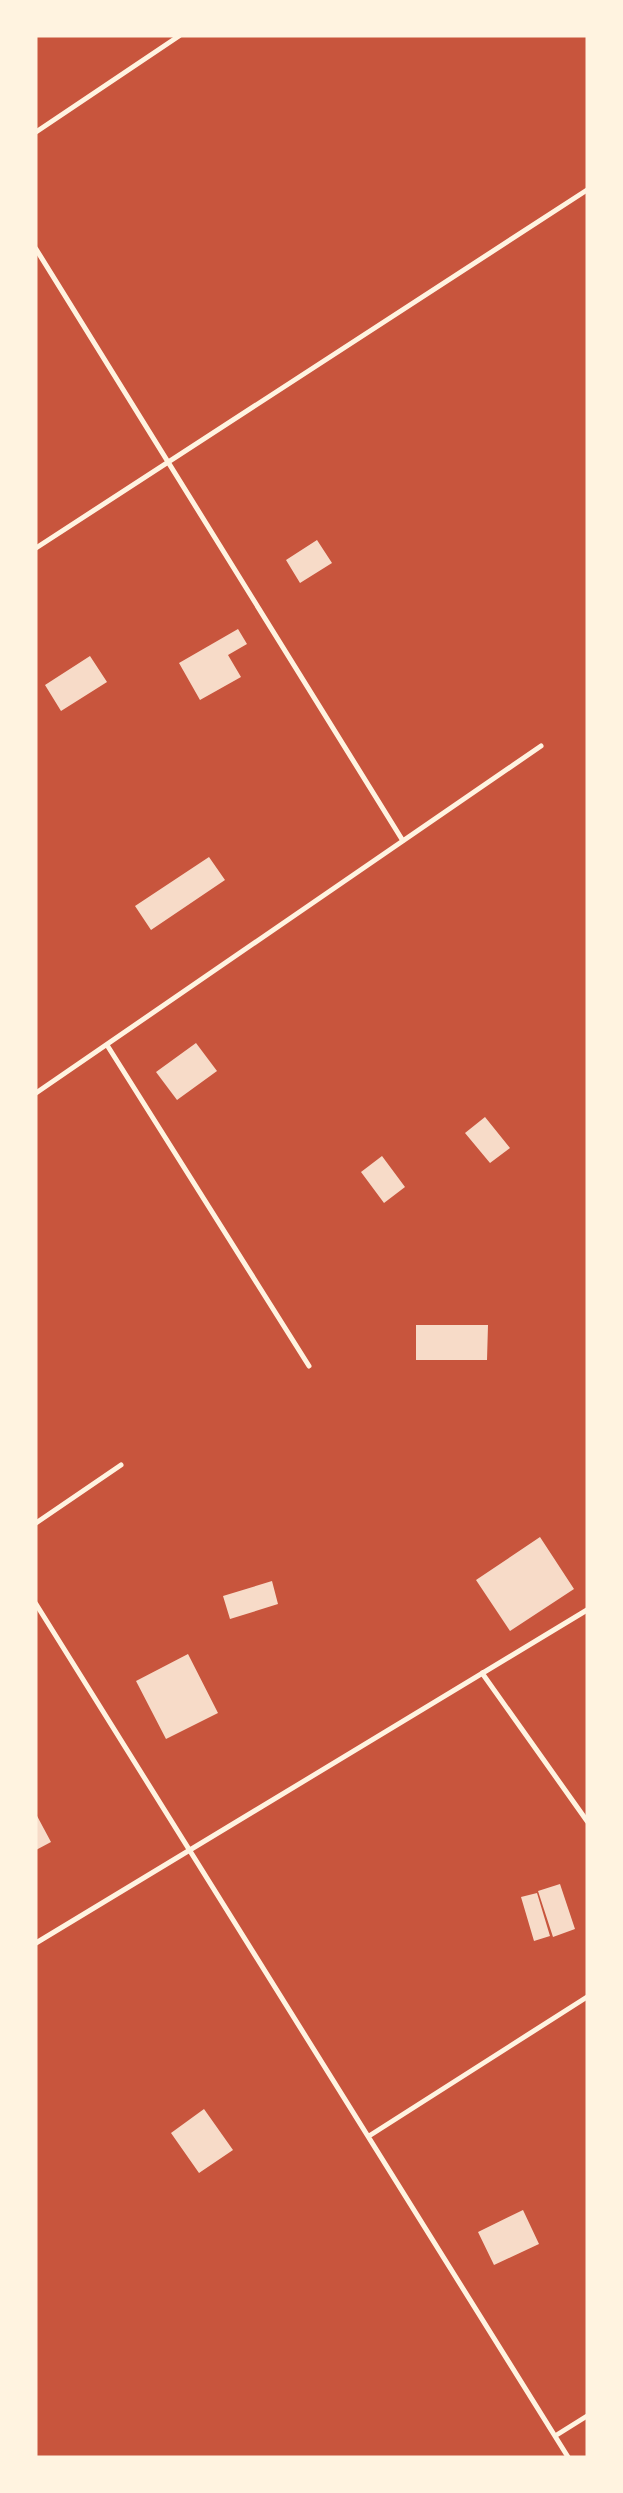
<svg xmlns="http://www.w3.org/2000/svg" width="623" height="2493" font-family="Montserrat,sans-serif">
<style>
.building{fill:#f7dbc8}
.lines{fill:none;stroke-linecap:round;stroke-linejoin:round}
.minor{stroke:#fff3e0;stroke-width:5}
</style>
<rect width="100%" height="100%" fill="#c8553d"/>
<path class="building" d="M317 540 332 563 300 583 286 560Z
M238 629 247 644 228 655 241 677 200 700 179 663Z
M90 656 107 682 61 711 45 685Z
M209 857 225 880 151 930 135 906Z
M196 1043 217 1071 177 1100 156 1072Z
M485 1117 510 1148 490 1163 465 1133Z
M382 1156 405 1187 384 1203 361 1172Z
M416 1325H488L487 1360H416Z
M540 1537 574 1589 510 1631 476 1580Z
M272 1581 278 1604 230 1619 223 1596Z
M188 1654 218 1713 166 1739 136 1681Z
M36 1814 51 1842 36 1850Z
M560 1884 575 1929 553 1937 538 1891Z
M537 1893 550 1936 534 1941 521 1897Z
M204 2109 233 2150 199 2173 171 2133Z
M523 2210 539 2244 494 2265 478 2232Z"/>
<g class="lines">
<path class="minor" d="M36 132 179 36
M36 249 403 841
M36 548 587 190
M107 1045 309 1366
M36 1093 541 746
M36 1523 121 1465
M36 1604 568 2457
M482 1673 587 1821
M36 1943 587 1610
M369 2136 587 1997
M555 2436 587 2416"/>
</g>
<rect width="623" height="2493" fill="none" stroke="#fff3e0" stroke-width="75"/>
</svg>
